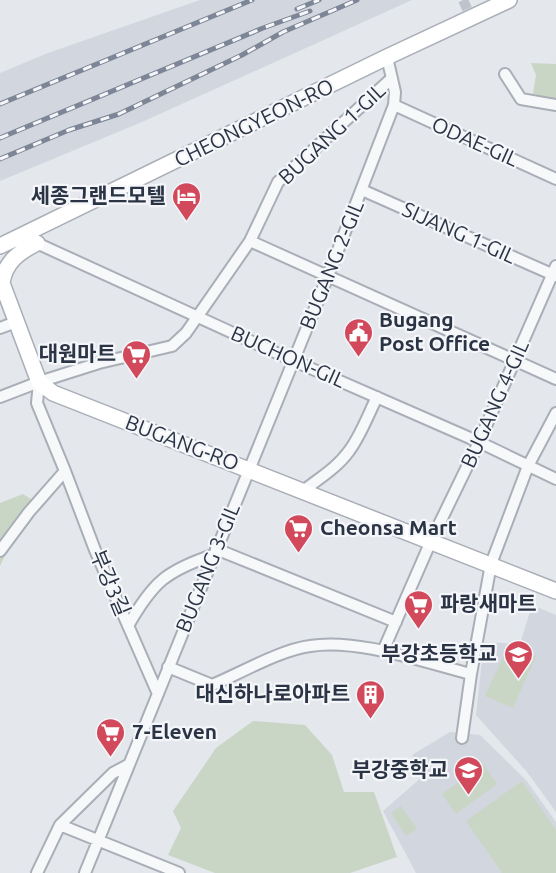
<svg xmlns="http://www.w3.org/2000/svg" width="556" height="873" font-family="Ubuntu,'Noto Sans KR',sans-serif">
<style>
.built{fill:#d2d6de}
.green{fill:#c9d6c5}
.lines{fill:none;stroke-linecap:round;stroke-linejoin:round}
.street-tunnel{stroke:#bfc3cb;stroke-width:10;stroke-dasharray:10 5;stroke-linecap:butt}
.street-casing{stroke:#a9aeb7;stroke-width:14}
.secondary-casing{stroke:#a9aeb7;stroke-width:18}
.street{stroke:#f7f8fa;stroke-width:10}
.secondary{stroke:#fff;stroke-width:15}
.rail-casing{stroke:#7d8696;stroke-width:5}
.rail{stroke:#f4f6f9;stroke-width:3;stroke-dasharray:9;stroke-linecap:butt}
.labels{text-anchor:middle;stroke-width:4.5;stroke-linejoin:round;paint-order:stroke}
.street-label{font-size:21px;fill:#2b3445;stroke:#f4f6f9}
.poi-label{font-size:21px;font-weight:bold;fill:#2b3445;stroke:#f4f6f9;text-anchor:end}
</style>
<rect width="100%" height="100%" fill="#e4e7ec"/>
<path class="built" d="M200 0H412L142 122 0 181V73L48 53Z
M532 605 556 615V812L527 772 476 715 484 642 520 644Z
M450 732 480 735 526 780 556 822V873H416L383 811 422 777 412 755Z"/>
<path class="green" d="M531 63 556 64V99L533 94 536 75Z
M23 494 32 500 0 566V503Z
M509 644 536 656 513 708 485 696Z
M253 721 305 725 332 755 344 792H374L397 857 350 873H215L168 855 181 828 173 811 216 748Z
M483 764 497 784 456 814 442 794Z
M522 781 556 830V873H502L466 821Z
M401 806 417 829 406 836 391 813Z"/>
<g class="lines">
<path class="street-tunnel" d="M463 0 471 17"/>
<defs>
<path id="street" d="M505 74 521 99 556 105
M394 105 556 179
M362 190 556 276
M30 240 294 361 479 442 556 479
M250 241 556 379
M0 328 16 322
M0 397 39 382 99 363 172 346 186 333 250 241 278 182 392 78
M65 471 95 550 158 694
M303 491C318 479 337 468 349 451 361 435 368 415 377 397
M216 549 396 622
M0 551 29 512 65 471 37 403 39 382
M128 626C153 582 166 571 213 555
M383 651 431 541 479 442 556 266
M168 667 212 685C241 673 280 650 310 646 357 638 424 662 471 674
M462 738 471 674 491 564 528 466 556 413
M60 825 179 873
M37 873 60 825 113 773 128 765
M85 873 328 276 394 105 395 92 387 57"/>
<path id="secondary" d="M0 246 387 57 509 0
M0 278 39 382 53 393 556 591
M2 283C5 262 19 252 37 243"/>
</defs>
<use href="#street" class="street-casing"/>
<use href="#secondary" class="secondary-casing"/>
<use href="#street" class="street"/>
<use href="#secondary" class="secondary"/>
<defs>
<path id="rail" d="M297 9 319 0
M0 104 252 0
M0 138 263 28 310 11
M0 159 69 130 119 114 242 55 283 32 357 0"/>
</defs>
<use href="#rail" class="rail-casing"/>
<use href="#rail" class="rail"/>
</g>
<defs>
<symbol id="hotel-pin" viewBox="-11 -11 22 30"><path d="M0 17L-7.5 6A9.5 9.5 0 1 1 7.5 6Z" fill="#d1495b" stroke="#f4f6f9"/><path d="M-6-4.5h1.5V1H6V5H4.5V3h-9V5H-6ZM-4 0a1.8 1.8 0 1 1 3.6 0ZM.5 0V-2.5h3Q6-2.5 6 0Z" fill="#fff"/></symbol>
<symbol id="civic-pin" viewBox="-11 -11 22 30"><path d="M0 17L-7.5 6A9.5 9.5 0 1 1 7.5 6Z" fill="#d1495b" stroke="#f4f6f9"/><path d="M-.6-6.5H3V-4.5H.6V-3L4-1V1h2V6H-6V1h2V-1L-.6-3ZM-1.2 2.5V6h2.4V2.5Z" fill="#fff"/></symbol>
<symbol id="supermarket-pin" viewBox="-11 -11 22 30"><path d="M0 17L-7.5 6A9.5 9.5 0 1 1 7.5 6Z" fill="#d1495b" stroke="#f4f6f9"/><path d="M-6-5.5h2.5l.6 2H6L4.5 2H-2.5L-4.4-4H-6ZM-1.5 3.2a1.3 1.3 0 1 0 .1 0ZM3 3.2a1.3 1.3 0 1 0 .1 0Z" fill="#fff"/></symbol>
<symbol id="school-pin" viewBox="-11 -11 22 30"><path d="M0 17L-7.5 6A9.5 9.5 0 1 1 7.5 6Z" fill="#d1495b" stroke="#f4f6f9"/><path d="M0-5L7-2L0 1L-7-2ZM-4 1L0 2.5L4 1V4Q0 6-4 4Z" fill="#fff"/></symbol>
<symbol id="building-pin" viewBox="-11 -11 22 30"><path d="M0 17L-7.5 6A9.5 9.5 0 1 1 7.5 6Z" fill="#d1495b" stroke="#f4f6f9"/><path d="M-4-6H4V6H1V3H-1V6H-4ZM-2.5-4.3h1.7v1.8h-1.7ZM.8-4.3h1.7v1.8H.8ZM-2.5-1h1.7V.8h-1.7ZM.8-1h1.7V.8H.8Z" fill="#fff"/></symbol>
</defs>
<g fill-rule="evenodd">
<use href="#hotel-pin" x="170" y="180" width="33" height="45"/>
<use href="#civic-pin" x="342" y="316" width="33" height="45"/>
<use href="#supermarket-pin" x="120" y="338" width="33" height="45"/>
<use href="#supermarket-pin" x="282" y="512" width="33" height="45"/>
<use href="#supermarket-pin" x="402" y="588" width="33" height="45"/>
<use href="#school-pin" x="502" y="638" width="33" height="45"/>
<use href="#building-pin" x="354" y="678" width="33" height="45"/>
<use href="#supermarket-pin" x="94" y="716" width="33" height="45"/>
<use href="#school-pin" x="452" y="754" width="33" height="45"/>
</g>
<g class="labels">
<g class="street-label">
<text transform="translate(254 123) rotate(-26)" y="7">CHEONGYEON-RO</text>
<text transform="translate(332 134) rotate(-43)" y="7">BUGANG 1-GIL</text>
<text transform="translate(475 142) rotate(24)" y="7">ODAE-GIL</text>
<text transform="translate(459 233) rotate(24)" y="7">SIJANG 1-GIL</text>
<text transform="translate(332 265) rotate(-68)" y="7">BUGANG 2-GIL</text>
<text transform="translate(288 357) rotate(24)" y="7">BUCHON-GIL</text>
<text transform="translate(495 404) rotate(-66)" y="7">BUGANG 4-GIL</text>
<text transform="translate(182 443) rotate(21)" y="7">BUGANG-RO</text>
<text transform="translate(208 568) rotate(-68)" y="7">BUGANG 3-GIL</text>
<text transform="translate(110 583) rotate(67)" y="7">부강3길</text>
</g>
<g class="poi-label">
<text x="166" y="203">세종그랜드모텔</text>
<text x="379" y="327" text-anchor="start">Bugang<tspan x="379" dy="24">Post Office</tspan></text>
<text x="116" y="361">대원마트</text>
<text x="320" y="535" text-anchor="start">Cheonsa Mart</text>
<text x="440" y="611" text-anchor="start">파랑새마트</text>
<text x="497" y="661">부강초등학교</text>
<text x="350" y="701">대신하나로아파트</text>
<text x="132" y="739" text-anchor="start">7-Eleven</text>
<text x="448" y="777">부강중학교</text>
</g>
</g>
</svg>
